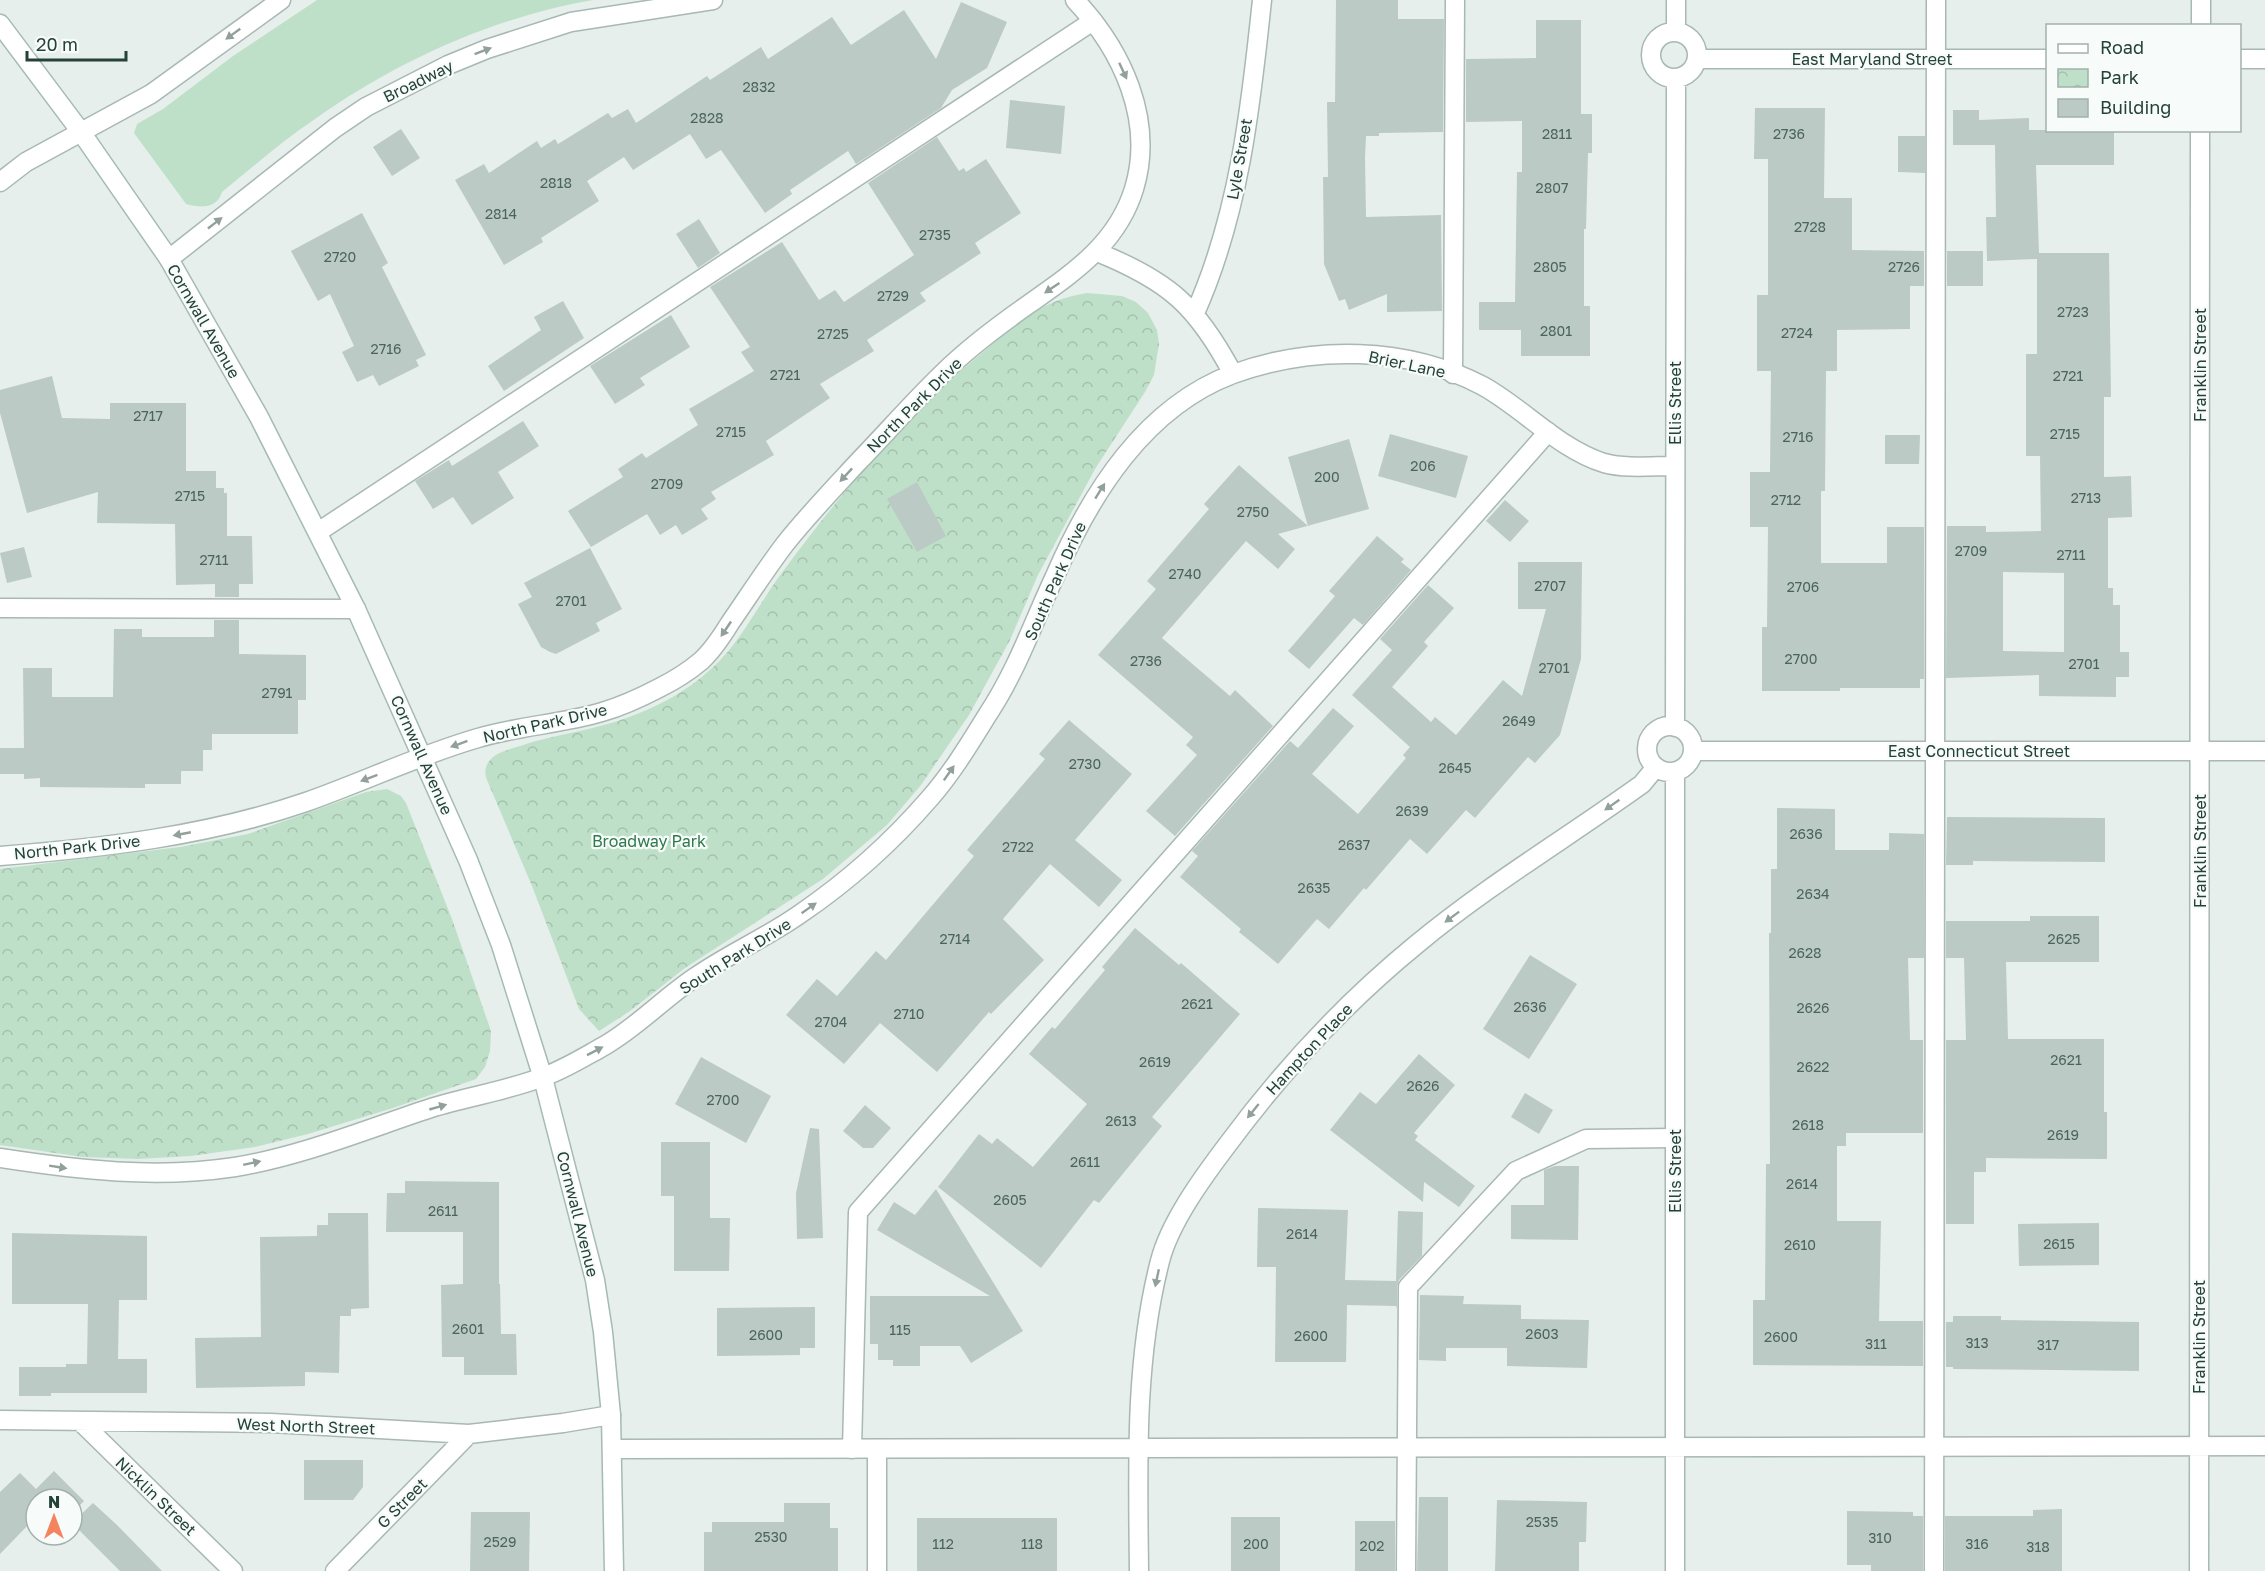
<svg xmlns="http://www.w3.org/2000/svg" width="2265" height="1571" font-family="'Golos Text',sans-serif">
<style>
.green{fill:#bfe0c8}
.park{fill:url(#park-crowns)}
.building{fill:#bbcac4;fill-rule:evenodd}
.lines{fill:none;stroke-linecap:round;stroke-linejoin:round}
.service-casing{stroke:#a8b8b2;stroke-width:21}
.minor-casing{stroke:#a8b8b2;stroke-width:21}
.secondary-casing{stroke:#a4bbb3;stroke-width:21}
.service{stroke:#fff;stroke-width:18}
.minor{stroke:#fff;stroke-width:18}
.secondary{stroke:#fff;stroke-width:18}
.oneway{fill:#92a09c}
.labels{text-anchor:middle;stroke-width:4.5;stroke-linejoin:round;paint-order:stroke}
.number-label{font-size:14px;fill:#4a645c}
.street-label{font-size:16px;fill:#24423a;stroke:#f7fbf9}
.park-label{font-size:16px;fill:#2d7a4b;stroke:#f7fbf9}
</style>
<defs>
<pattern id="park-crowns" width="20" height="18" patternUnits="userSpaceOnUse" patternTransform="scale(1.5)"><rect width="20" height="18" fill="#bfe0c8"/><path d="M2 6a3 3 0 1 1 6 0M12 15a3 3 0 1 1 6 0" fill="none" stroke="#a4c1ad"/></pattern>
</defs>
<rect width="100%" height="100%" fill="#e6efeb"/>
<path class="green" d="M317 0H593C494 17 397 61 315 119 282 141 252 168 222 192 217 209 200 208 186 204L134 133 137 124 163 109 233 56Z"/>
<path class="park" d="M1087 293 1122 296 1136 302 1148 313 1157 330 1159 344 1154 375 1145 392 1095 469 1038 575 1010 640 969 715 921 785 887 825 823 879 685 968 630 1011 599 1031 579 1009 532 886 487 780C484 772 485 765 491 759 498 752 510 749 520 746 555 734 596 730 629 717 659 706 687 691 711 669 740 644 758 605 781 574 840 494 905 416 982 353 1001 337 1019 321 1040 309 1055 300 1070 296 1087 293Z
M387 789 401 796 406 803 452 919 491 1031 490 1051 485 1067 476 1079 393 1108 308 1134 255 1147 191 1156 138 1159 83 1157 0 1145V869L180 847 248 834 366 792Z"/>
<path class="building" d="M1336 0H1398V19H1444L1443 132 1379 133V136H1366L1365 157 1366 217 1441 215 1442 311 1387 312V294L1349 310 1345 299 1339 301 1324 264 1323 177H1328L1327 102H1335Z
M961 2 1007 22 987 68 952 90 941 108 856 164 848 151 790 190 792 194 765 213 721 150 706 159 690 134 633 170 624 157 587 181 599 201 541 238 543 242 504 265 455 180 484 164 489 173 537 141 541 148 555 139 558 144 608 113 612 118 628 109 636 123 707 76 710 80 761 47 768 59 832 17 851 45 904 10 936 59Z
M1536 20H1581V114H1592V153H1588L1586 229H1584V306H1590V356H1521V330H1479V302H1515L1517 172H1522V121L1466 122V59L1536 58Z
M1010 100 1065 106 1061 154 1006 148Z
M1755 108H1825L1824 198H1852V250L1924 251V286H1910V329L1837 330V371H1826L1825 491H1821V563H1887V527H1924V679H1920V688H1840V691H1762V627H1767L1768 527H1750V472H1770L1771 371H1757V295H1768V159H1754Z
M1953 110H1979V120L2029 118V130H2114V165H2036L2039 253H2109L2111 397H2104V477L2131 476 2132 517 2108 518V588H2113V605H2120V652H2129V677H2116V697L2039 696V675L1946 678 1947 526H1986V532L2041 531 2040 456H2026V354H2037V259L1987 261 1986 217H1996L1995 145H1953ZM2003 572 2064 573V652L2003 651Z
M401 129 420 158 392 176 373 147Z
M1898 136H1925V173L1898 172Z
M937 137 959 171 964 168 966 172 986 159 1021 213 975 243 981 253 920 293 926 301 867 340 874 351 820 384 830 398 766 441 774 455 711 492 716 499 701 509 708 519 682 535 676 525 660 535 647 514 591 547 568 511 623 477 618 469 642 453 646 458 698 425 689 409 754 371 741 352 750 347 710 287 782 242 819 300 835 290 844 302 914 255 868 183Z
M362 213 388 263 382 267 426 355 416 360 419 366 379 386 373 375 357 382 342 352 354 346 330 294 318 301 291 251Z
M699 219 720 253 698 268 676 234Z
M1947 251H1983V286H1947Z
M563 301 584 338 504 391 488 366 541 330 534 317Z
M671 315 690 347 640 378 645 385 615 404 590 366Z
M52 376 62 418 110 419V403H186V471H216V488H224V493H227V536H252L253 584H239V597H215V584L176 585 175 524 97 523 98 492 27 513 0 413V390Z
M523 421 539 446 498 472 514 498 472 525 453 497 433 509 415 481 449 460 452 466Z
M1390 434 1468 456 1456 498 1378 476Z
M1885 435H1920L1919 464H1885Z
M1349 439 1369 509 1278 534 1295 549 1278 569 1246 541 1162 638 1230 696 1235 690 1273 726 1175 836 1146 811 1197 755 1186 745 1193 737 1098 655 1156 589 1147 581 1209 509 1204 504 1239 465 1308 526 1288 457Z
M917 482 946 536 917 552 887 499Z
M1505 500 1529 521 1510 542 1486 521Z
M1377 536 1404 559 1401 562 1411 570 1363 625 1354 618 1309 669 1288 651 1335 596 1329 591Z
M24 547 32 577 7 583 0 553Z
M590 548 622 609 596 623 600 631 556 654 550 652 541 647 518 604 532 597 524 583Z
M1518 562H1582L1581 659 1560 735 1535 763 1528 757 1475 818 1466 810 1427 854 1410 839 1366 890 1364 888 1329 929 1317 919 1278 964 1239 932 1241 929 1180 877 1198 856 1192 851 1290 741 1298 748 1333 708 1354 726 1312 774 1358 814 1406 758 1403 755 1410 747 1352 695 1392 650 1380 639 1428 585 1454 608 1424 642 1428 646 1392 687 1431 722 1435 717 1456 735 1503 680 1522 696 1546 609H1518Z
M214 620H239V654L306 655V700H298V734H212V750H203V771H181V784H145V788L40 787V778L24 779V774H0V748H24L23 668H52V697H113L114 629H142V637H214Z
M1069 720 1132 774 1075 840 1122 880 1099 907 1050 864 1003 919 1044 960 991 1014 989 1012 937 1072 880 1023 844 1064 786 1015 817 979 837 996 876 951 886 960 974 856 967 850 1045 759 1039 754Z
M1777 808 1835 809V850H1889V833L1924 834V958H1908L1910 1040H1923V1133H1846V1146H1837V1221H1881L1879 1321H1923V1366L1753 1365V1300H1765L1766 1164H1770L1769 933H1771V869H1777Z
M1947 817 2105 818V862L1973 861V865H1946Z
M2030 916H2099V962H2006L2008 1039H2104V1112H2107V1159L1986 1158V1172H1974V1224H1946V1040H1966L1964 958H1946V921H2030Z
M1135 928 1179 965 1181 963 1240 1014 1152 1117 1162 1126 1099 1203 1094 1200 1041 1268 938 1187 979 1134 992 1144 997 1138 1033 1167 1087 1104 1029 1054 1052 1027 1055 1029 1105 970 1102 967Z
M1530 955 1577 984 1529 1059 1483 1029Z
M1419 1054 1455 1085 1414 1133 1418 1136 1415 1140 1475 1186 1459 1207 1424 1182 1423 1202 1330 1130 1360 1092 1376 1104Z
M701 1057 771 1096 746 1143 675 1104Z
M1525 1093 1553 1110 1539 1134 1511 1117Z
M865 1105 891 1128 873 1148H863L843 1131Z
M810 1128 819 1129 823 1238 797 1239 796 1193Z
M661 1142H710V1218H730L729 1271H674V1196H661Z
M1555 1166H1579L1578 1240 1511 1239V1205H1544V1170Z
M405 1181 499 1182V1284H500L501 1334H516L517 1375H464V1357H442L441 1285 463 1284V1232H386L387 1193H405Z
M936 1189 1023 1331 971 1363 960 1346H920V1366H893V1360H878V1344H870V1296H990L877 1230 894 1202 915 1215Z
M1258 1208 1348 1210 1345 1280 1396 1281 1398 1211 1423 1212 1422 1256 1399 1280 1397 1287V1308L1396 1306 1347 1305 1346 1362H1275L1276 1267H1257Z
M328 1213H368L369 1308 351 1309V1316H340L339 1373 305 1372V1386L196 1388 195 1338 261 1337 260 1237 317 1236V1225H328Z
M2099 1223V1265L2019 1266 2018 1224Z
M12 1233 147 1236V1300H119L118 1359H147V1393H51V1396H19V1367H66V1364H87L88 1304H12Z
M1420 1295 1464 1296 1463 1304 1521 1305V1319L1589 1320 1587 1368 1507 1366V1348H1446V1361L1419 1360Z
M815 1307V1348H800V1355L717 1356V1308Z
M1953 1316H2001V1320L2139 1322V1371L1953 1369V1367H1946V1322H1953Z
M304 1460H363V1487L353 1500H304Z
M54 1471 84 1501 72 1513V1499H36V1525L32 1521 0 1554V1492L20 1473 36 1489Z
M1419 1497H1448V1571H1417Z
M1497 1500 1587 1502 1586 1542H1579V1571H1495Z
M93 1503 117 1525 162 1571H120L72 1523Z
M784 1503H830V1528H838V1571H704V1532H712V1522H784Z
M2062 1509V1571H1945V1516H2033V1510Z
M1847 1511 1913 1512V1516H1923V1571H1871V1565H1847Z
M471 1512H530L529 1571H470Z
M1231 1517H1280V1571H1231Z
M917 1518H1057V1571H917Z
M1355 1521H1395V1571H1355Z"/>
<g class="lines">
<defs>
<path id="service" d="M1453 374 1455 0
M318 532 1093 21
M0 608 356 609
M852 1449 858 1212 1548 432
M877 1571V1449
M1406 1571 1408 1287 1516 1171 1586 1139 1675 1138
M1934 1571 1936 0"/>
<path id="minor" d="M1676 0V32
M2201 26V0
M1651 55a23 23 0 1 1 46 0a23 23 0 1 1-46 0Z
M1697 59H2048
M2240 59H2265
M0 182 26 162 151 94 281 0
M1097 252C1169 281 1197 306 1233 374
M169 259 335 128 366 107 448 65 487 49 571 22 713 0
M1195 313C1239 215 1251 106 1262 0
M1647 749a23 23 0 1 1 46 0a23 23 0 1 1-46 0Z
M1675 727 1676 78
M1693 751H2265
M0 856C103 848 207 836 306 802 363 782 419 755 478 738 518 726 562 724 602 712 623 706 642 697 661 687 675 680 689 671 701 661 713 650 722 636 730 623 748 597 766 569 785 544 808 515 834 488 859 461 887 432 913 402 942 374 968 348 999 325 1029 304 1073 273 1117 244 1134 189 1155 120 1122 50 1075 0
M0 1158C78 1170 156 1179 235 1167 302 1156 367 1129 431 1108 467 1097 505 1091 540 1078 562 1071 584 1057 604 1046 637 1027 663 999 694 978 728 954 766 938 800 914 847 882 892 842 930 798 952 773 970 743 988 714 1017 670 1033 623 1055 576 1091 493 1145 407 1233 374 1313 345 1407 346 1483 386 1523 408 1559 449 1604 463 1626 469 1652 466 1675 466
M0 1420 271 1423 469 1434 563 1423 611 1415
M80 1421 233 1571
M612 1449 2265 1446
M335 1571 469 1434
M1139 1571C1138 1468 1134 1362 1160 1261 1170 1222 1203 1177 1228 1144 1282 1071 1346 1002 1417 944 1488 885 1567 838 1642 784L1656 767
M1675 1571V772
M2199 1571 2200 130"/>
<path id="secondary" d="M0 24 81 132 169 259 259 417 356 609 468 860 501 945 543 1078 595 1280 603 1332 611 1415 614 1571"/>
</defs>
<use href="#service" class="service-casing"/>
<use href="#minor" class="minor-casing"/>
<use href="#secondary" class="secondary-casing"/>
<use href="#service" class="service"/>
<use href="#minor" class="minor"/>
<use href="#secondary" class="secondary"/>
</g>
<defs><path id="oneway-solid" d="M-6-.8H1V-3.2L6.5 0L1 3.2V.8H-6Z" transform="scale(1.5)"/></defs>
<g class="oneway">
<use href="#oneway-solid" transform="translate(233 34) rotate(144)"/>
<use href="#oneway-solid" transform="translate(483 51) rotate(-21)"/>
<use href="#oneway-solid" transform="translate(1123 71) rotate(65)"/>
<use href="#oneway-solid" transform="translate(215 223) rotate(-38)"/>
<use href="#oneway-solid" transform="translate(1052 288) rotate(146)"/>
<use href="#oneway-solid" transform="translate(846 475) rotate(133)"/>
<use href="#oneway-solid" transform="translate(1100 491) rotate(-58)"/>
<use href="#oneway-solid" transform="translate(726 629) rotate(124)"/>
<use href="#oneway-solid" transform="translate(459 744) rotate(160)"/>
<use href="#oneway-solid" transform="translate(949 773) rotate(-55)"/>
<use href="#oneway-solid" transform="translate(369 778) rotate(159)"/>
<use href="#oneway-solid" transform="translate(1612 805) rotate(145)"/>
<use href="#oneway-solid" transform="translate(182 834) rotate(169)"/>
<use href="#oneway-solid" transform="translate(809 908) rotate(-35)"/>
<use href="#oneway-solid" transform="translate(1452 917) rotate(143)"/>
<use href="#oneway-solid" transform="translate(595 1051) rotate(-27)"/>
<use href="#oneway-solid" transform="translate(438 1107) rotate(-16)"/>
<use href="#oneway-solid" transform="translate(1253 1111) rotate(129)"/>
<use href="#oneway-solid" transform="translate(252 1163) rotate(-12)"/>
<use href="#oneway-solid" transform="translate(58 1167) rotate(9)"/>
<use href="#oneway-solid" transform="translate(1157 1278) rotate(102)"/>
</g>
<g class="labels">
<g class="number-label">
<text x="759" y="92">2832</text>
<text x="707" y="123">2828</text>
<text x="1557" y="139">2811</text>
<text x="1789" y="139">2736</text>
<text x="556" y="188">2818</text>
<text x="1552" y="193">2807</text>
<text x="501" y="219">2814</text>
<text x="1810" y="232">2728</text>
<text x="935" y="240">2735</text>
<text x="340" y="262">2720</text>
<text x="1550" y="272">2805</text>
<text x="1904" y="272">2726</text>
<text x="893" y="301">2729</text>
<text x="2073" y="317">2723</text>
<text x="1556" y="336">2801</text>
<text x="1797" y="338">2724</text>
<text x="833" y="339">2725</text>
<text x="386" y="354">2716</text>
<text x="785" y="380">2721</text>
<text x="2068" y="381">2721</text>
<text x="148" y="421">2717</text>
<text x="731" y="437">2715</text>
<text x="2065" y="439">2715</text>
<text x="1798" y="442">2716</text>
<text x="1423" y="471">206</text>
<text x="1327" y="482">200</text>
<text x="667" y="489">2709</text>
<text x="190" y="501">2715</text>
<text x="2086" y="503">2713</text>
<text x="1786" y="505">2712</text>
<text x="1253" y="517">2750</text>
<text x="1971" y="556">2709</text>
<text x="2071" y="560">2711</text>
<text x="214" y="565">2711</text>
<text x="1185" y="579">2740</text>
<text x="1550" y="591">2707</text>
<text x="1803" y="592">2706</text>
<text x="571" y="606">2701</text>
<text x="1801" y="664">2700</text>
<text x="1146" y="666">2736</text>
<text x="2084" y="669">2701</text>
<text x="1554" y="673">2701</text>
<text x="277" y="698">2791</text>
<text x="1519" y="726">2649</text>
<text x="1085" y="769">2730</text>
<text x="1455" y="773">2645</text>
<text x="1412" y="816">2639</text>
<text x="1806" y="839">2636</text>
<text x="1354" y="850">2637</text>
<text x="1018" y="852">2722</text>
<text x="1314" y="893">2635</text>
<text x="1813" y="899">2634</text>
<text x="955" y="944">2714</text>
<text x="2064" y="944">2625</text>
<text x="1805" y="958">2628</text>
<text x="1197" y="1009">2621</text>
<text x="1530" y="1012">2636</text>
<text x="1813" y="1013">2626</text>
<text x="909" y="1019">2710</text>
<text x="831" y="1027">2704</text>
<text x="2066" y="1065">2621</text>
<text x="1155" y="1067">2619</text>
<text x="1813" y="1072">2622</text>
<text x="1423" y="1091">2626</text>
<text x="723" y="1105">2700</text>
<text x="1121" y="1126">2613</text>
<text x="1808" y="1130">2618</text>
<text x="2063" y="1140">2619</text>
<text x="1085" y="1167">2611</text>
<text x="1802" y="1189">2614</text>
<text x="1010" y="1205">2605</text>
<text x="443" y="1216">2611</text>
<text x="1302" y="1239">2614</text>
<text x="2059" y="1249">2615</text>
<text x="1800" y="1250">2610</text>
<text x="468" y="1334">2601</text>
<text x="900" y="1335">115</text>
<text x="1542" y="1339">2603</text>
<text x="766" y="1340">2600</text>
<text x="1311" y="1341">2600</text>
<text x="1781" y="1342">2600</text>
<text x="1977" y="1348">313</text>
<text x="1876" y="1349">311</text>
<text x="2048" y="1350">317</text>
<text x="1542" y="1527">2535</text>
<text x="771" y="1542">2530</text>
<text x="1880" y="1543">310</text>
<text x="500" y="1547">2529</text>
<text x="943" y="1549">112</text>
<text x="1032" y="1549">118</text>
<text x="1256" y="1549">200</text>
<text x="1977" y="1549">316</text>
<text x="1372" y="1551">202</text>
<text x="2038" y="1552">318</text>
</g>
<g class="street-label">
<text x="1872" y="65">East Maryland Street</text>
<text transform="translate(418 81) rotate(-26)" y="6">Broadway</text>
<text transform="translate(1239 159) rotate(-80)" y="6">Lyle Street</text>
<text transform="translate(204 321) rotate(60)" y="6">Cornwall Avenue</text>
<text transform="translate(1407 364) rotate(12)" y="6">Brier Lane</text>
<text transform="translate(2200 365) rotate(-90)" y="6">Franklin Street</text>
<text transform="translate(1675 403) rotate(-90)" y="6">Ellis Street</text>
<text transform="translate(914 405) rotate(-45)" y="6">North Park Drive</text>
<text transform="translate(1055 581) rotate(-66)" y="6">South Park Drive</text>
<text transform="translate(545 723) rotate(-13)" y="6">North Park Drive</text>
<text x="1979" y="757">East Connecticut Street</text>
<text transform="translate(422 755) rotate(66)" y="6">Cornwall Avenue</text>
<text transform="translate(77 847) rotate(-6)" y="6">North Park Drive</text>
<text transform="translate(2200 851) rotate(-90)" y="6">Franklin Street</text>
<text transform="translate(735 956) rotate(-32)" y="6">South Park Drive</text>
<text transform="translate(1309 1049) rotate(-47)" y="6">Hampton Place</text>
<text transform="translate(1675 1171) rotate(-90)" y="6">Ellis Street</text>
<text transform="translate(578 1214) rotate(76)" y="6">Cornwall Avenue</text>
<text transform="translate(2199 1337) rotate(-90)" y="6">Franklin Street</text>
<text transform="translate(306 1426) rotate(2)" y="6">West North Street</text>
<text transform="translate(156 1496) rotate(44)" y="6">Nicklin Street</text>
<text transform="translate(402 1503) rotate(-45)" y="6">G Street</text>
</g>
<g class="park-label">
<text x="649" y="847">Broadway Park</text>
</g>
</g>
<rect x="2046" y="24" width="195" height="108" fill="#f7fbf9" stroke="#a3b1ad" stroke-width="1.5"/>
<rect x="2058" y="44" width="30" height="9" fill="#ffffff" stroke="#a3b1ad" stroke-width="1.5"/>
<text x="2100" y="54" font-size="18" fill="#24423a">Road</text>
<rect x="2058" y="69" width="30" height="18" fill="url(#park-crowns)" stroke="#a3b1ad" stroke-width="1.5"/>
<text x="2100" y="84" font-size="18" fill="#24423a">Park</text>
<rect x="2058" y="99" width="30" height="18" fill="#bbcac4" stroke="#a3b1ad" stroke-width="1.5"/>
<text x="2100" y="114" font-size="18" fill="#24423a">Building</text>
<g transform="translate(54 1517)"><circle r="28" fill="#f7fbf9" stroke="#a3b1ad" stroke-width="1.5"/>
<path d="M0-4.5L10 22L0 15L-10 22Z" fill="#f4845f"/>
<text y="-9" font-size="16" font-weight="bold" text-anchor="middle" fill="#24423a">N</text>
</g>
<path d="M27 51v9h99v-9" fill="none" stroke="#24423a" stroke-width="3"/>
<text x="36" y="51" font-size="18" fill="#24423a" stroke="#f7fbf9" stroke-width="4.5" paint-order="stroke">20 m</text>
</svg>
